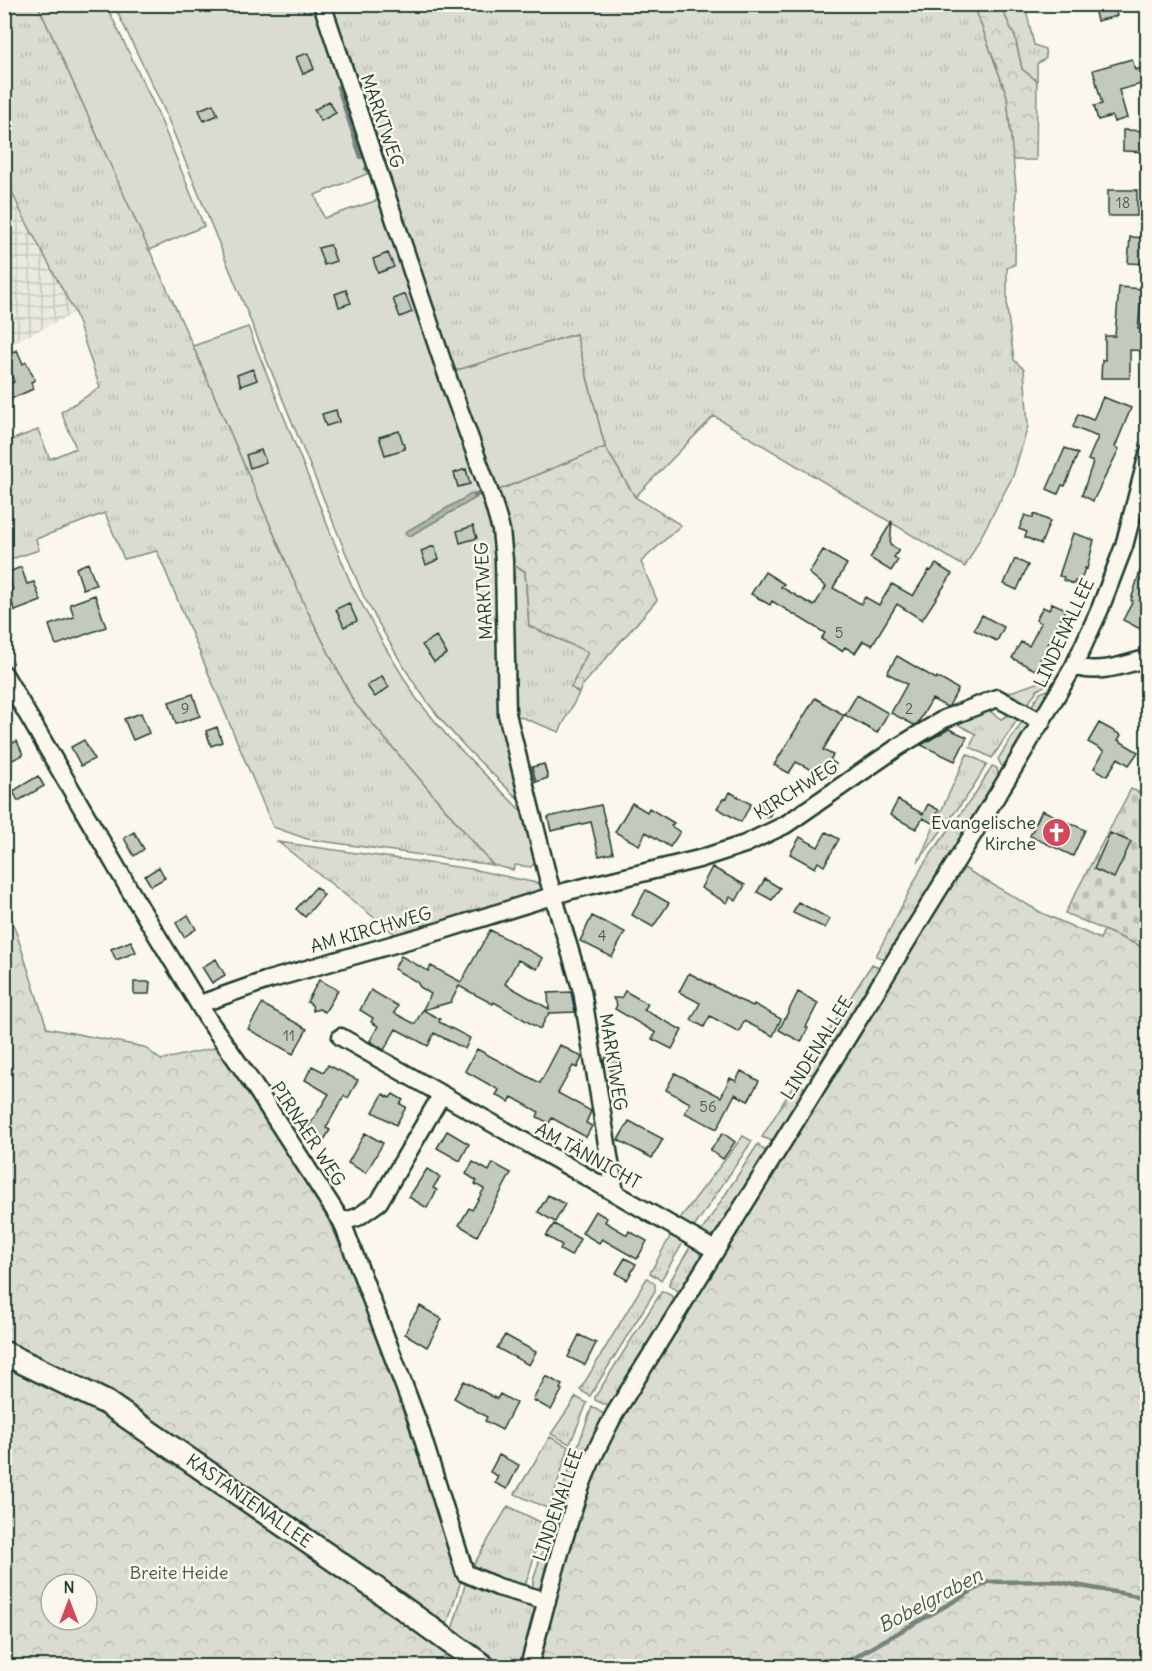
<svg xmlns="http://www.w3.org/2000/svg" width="1152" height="1671" font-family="Delius,sans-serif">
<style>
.industrial{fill:url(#industrial-grid)}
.grass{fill:url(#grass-tufts);stroke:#7d8c82;stroke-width:1.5}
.forest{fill:url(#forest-crowns);stroke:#7d8c82;stroke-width:1.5;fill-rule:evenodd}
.cemetery{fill:url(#cemetery-stones);stroke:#7d8c82;stroke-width:1.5}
.green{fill:#dbdcd1;stroke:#7d8c82;stroke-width:1.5}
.water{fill:url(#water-ripples);stroke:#74847b;stroke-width:1.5}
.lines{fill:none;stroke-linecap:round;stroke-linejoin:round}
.stream{stroke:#74847b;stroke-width:4.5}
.building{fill:#c4c9be;stroke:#1f3d34;stroke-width:1.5}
.minor-casing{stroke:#1f3d34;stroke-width:21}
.major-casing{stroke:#1f3d34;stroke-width:27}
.minor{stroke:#fbf7ec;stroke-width:16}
.major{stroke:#fbf7ec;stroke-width:22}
.labels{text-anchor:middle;stroke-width:5;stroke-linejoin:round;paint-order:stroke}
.number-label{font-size:15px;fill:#486056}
.street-label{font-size:18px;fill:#1f3d34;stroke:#fbf7ec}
.poi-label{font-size:18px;fill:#1f3d34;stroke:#fbf7ec;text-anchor:end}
.park-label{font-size:18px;fill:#455d53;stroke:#fbf7ec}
.water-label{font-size:20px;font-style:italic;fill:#425b52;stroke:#fbf7ec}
</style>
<defs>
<pattern id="industrial-grid" width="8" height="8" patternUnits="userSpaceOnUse" patternTransform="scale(1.5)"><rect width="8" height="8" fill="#eae9de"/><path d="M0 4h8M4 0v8" fill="none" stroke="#c8c9bf"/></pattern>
<pattern id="grass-tufts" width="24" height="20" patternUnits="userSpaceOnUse" patternTransform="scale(1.5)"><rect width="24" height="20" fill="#dbdcd1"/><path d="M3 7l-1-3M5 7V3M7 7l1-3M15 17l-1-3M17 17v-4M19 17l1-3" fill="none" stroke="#bcbeb4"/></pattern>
<pattern id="forest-crowns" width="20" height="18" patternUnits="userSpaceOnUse" patternTransform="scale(1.5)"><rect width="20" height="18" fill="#dbdcd1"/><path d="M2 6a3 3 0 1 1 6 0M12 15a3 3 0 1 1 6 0" fill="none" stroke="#bcbeb4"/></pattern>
<pattern id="cemetery-stones" width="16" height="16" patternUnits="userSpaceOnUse" patternTransform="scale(1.5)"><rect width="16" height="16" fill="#dbdcd1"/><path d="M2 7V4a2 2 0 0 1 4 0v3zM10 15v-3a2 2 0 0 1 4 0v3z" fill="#bcbeb4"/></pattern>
<pattern id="water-ripples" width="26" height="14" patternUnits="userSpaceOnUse" patternTransform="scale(1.5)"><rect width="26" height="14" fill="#adb4aa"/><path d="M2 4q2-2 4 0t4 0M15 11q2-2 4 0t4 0" fill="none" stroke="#8c948b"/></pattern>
</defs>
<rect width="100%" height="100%" fill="#fbf7ec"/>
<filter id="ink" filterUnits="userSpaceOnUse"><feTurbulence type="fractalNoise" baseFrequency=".0167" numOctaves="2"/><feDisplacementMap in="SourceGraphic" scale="12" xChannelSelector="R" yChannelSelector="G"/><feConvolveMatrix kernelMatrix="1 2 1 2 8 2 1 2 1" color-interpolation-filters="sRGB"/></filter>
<g filter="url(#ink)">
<path class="industrial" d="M4 176 21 212 75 313 5 347Z"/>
<path class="grass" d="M4 5H38L193 346 306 608 354 702 493 865 307 839 273 827 157 551 124 559 105 513 36 539 39 550 5 561V442L38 430 50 459 76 448 61 412 100 388 75 313 21 212 5 176Z
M325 5H974L1007 96 1016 188 1015 264 1007 268V309L1014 360 1024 369 1028 426 1013 476 965 567 714 416 635 497 605 447 576 334 451 372Z
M1000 5H1025L1034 45 1045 49 1046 58 1037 64V81L1022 69 1015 37Z
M509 563 525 571 529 626 588 652 571 687 579 693 559 732 513 714Z
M1051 678 1046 685 1037 690 1025 708 1002 695Z
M1055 684 1038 715 1029 710 1040 693 1048 690Z
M984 707 1001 719 1012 713 1019 717 992 758 970 747 976 734 950 720Z
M1023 720 1028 723 1030 728 1004 770 998 759Z
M967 754 987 764 970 792 918 862Z
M992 766 997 768 999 779 887 960 876 956 923 865 975 794Z
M278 842 471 869 541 884 544 895 400 938Z
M872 964 879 967V971L836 1039 832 1041 825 1037Z
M821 1043 830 1050 815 1075 803 1072Z
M797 1080 806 1090 775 1142 762 1137Z
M743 1136 752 1141 691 1232 678 1221Z
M758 1144 767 1153 717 1232 710 1236 699 1235Z
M672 1233 682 1240 683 1243 661 1280 650 1273Z
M693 1246 697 1249 701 1257 680 1292 669 1286V1283L690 1247Z
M647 1278 655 1284V1291L590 1396 580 1390Z
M662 1291 674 1297V1301L610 1407 595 1400V1397Z
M576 1397 587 1403 570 1444 551 1434Z
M592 1407 604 1414 605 1416 565 1509 562 1513 557 1512V1504Z
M550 1437 569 1447 549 1509 515 1494Z
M508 1506 544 1524 524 1590 470 1571Z
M550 1526 556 1528 557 1532 543 1588 532 1592 533 1581Z
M467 1578 535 1604C539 1617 532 1628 528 1640 526 1647 524 1656 519 1662 504 1671 465 1644 451 1634Z"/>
<path class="forest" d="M974 5H1000L1015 37 1022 69 1037 81 1036 160H1013L1007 96Z
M605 447 635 497 681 525 641 562 657 600 582 686 579 693 571 687 588 652 529 626 525 571 509 563 494 492Z
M962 867 1042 913 1100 939 1104 930 1147 949 1148 1063H1144L1148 1070 1147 1666H538L580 1511 599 1462 623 1414Z
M4 895 47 1028 144 1047 161 1060 222 1046 274 1122 332 1227 416 1421 463 1574 445 1631 113 1396 70 1372 5 1342Z
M5 1357 62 1385 441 1645 444 1656 456 1666H5ZM51 1584H87V1620H51Z"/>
<path class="cemetery" d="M1131 789 1147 796V949L1065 913Z"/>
<path class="green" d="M38 5H106L157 111 204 226 149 250Z
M114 5H317L374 171 315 195 324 218 381 199 497 530 501 620 529 809C490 772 449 735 419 690 398 660 381 627 363 595L163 107Z
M248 327 351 584 385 647 416 698 448 737 530 820 537 860 531 867 515 865 513 870 493 865 354 702 306 608 193 346Z
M576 334 605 447 494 492 451 372Z"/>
<path class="water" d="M473 493 476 498 410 536 406 535 405 532Z"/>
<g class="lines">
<path class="stream" d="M338 87 361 157
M366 169 369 172
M373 183 385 215
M475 496 482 492V488
M839 1666 988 1582 1053 1581 1148 1598"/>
</g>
<path class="building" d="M1093 4H1114L1117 16 1097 21Z
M308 53 314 69 303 74 296 57Z
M1132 59 1135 70 1141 68 1145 83 1119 90 1127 118 1114 122 1112 116 1098 120 1094 106 1102 104 1093 70Z
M329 101 336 113 321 121 314 110Z
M213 104 218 115 204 121 199 110Z
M1123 130 1148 131V152L1123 151Z
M1108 190H1137V216H1108Z
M1130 237 1148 238V264L1128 263Z
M330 245 336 261 324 265 318 248Z
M388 253 394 267 378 273 373 259Z
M1119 287 1142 289 1138 329 1148 330V351L1130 350V378H1101L1102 360H1105V336H1115Z
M346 290 351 303 339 307 335 294Z
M405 294 412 312 400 317 393 299Z
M17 350 23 364 26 362 35 380 31 382 33 389 4 402V386L14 382 4 356Z
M253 369 257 380 241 386 237 375Z
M1103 397 1131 408 1115 447 1119 449 1093 501 1082 495 1093 462 1088 460 1098 437 1073 427 1078 414 1093 420Z
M336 410 339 422 326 426 322 414Z
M399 431 405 449 385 455 379 437Z
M1065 448 1078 454 1065 486 1062 485 1058 494 1047 489Z
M261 450 266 462 250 468 246 455Z
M466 469 470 484 458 487 454 473Z
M1034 514 1050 521 1041 544 1025 537 1027 532 1019 529 1025 515 1033 518Z
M892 521 890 545 899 550 894 557 898 560 891 571 870 558Z
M473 526 477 538 460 543 457 531Z
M1073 533 1094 540 1087 569 1085 568 1080 583 1075 581 1074 584 1063 580 1064 577 1059 576Z
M434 546 439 559 426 565 421 551Z
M823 550 847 564 833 588 861 604 865 597 879 605 892 584 913 596 929 570 931 571 936 564 952 574 922 620 897 604 872 645 863 641 855 653 845 647 842 651 821 639 825 633 772 601 770 605 751 594 765 572 784 584 781 587 814 606 826 587 809 573Z
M1145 555 1148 556V601L1144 612 1148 614V633L1123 620 1133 601 1131 600Z
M1015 559 1028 565 1017 590 1004 584Z
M88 563 96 585 83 589 76 568Z
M21 567 27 584 34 582 41 601 15 611 8 592 13 590 7 573Z
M95 595 106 627 57 645 55 643 49 625 74 617 70 604Z
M349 603 357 621 344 627 336 609Z
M1052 603 1066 609 1035 670 1012 658 1021 642 1029 646 1041 623 1036 620 1043 607 1049 610Z
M982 615 1004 627 997 641 974 630Z
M436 636 447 654 434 662 422 645Z
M897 656 936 679 937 677 958 689 949 706 947 707 932 699 918 723 914 725 891 713 907 684 887 673Z
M382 676 389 687 375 697 367 686Z
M193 694 200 716 176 724 169 702Z
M857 695 888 713 877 733 845 715Z
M815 698 844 715 823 750 833 755 830 760 836 764 828 778 796 762 789 773 774 765Z
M141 713 149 733 133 740 124 719Z
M1099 723 1121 735 1118 740 1138 752 1129 765 1118 758 1107 776 1094 768 1104 751 1088 742Z
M217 727 222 742 211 746 206 731Z
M949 729 967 737 955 761 921 745Z
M84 740 94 759 81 766 71 747Z
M17 741 23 755 4 764V747Z
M544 764 548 778 536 782 532 767Z
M38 776 44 786 18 801 13 791Z
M730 792 751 804 741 822 717 808 723 799 727 798Z
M764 799 775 806 768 818 757 811Z
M898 800 923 814 928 804 939 810 932 823 923 818 916 829 890 815Z
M632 803 647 812 649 808 674 823 671 826 680 832 670 847 646 832 639 845 615 832Z
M601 805 613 853 599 856 591 822 551 831 548 817Z
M1042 810 1085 830 1073 856 1030 836Z
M134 832 144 849 134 856 124 838Z
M826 832 839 839 824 866 818 862 815 868 790 854 800 837 818 847Z
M1110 833 1131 842 1114 878 1094 869Z
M159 867 165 878 151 886 145 876Z
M712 867 745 885 736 901 730 897 727 903 701 888Z
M765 879 780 888 772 900 757 892Z
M316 887 324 895 305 917 296 909Z
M646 890 669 903 653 927 632 915Z
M798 902 830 919 825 928 793 913Z
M188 915 196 929 184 937 176 923Z
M592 916 625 932 612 957 580 941Z
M490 930 543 958 537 969 518 960 505 984 549 1009 548 993 571 992 575 1012 549 1013 540 1029 494 1002 493 1004 459 986 451 1002 423 1010 440 1019 439 1022 470 1038 465 1049 434 1033 428 1046 396 1029 384 1050 370 1041 378 1026 371 1022 373 1018 360 1010 371 990 398 1006 394 1013 415 1024 431 994 420 987 417 982 394 969 401 956 428 971 431 966 461 982Z
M131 941 136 952 116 960 111 949Z
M216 959 225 975 212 983 202 967Z
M689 973 739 1000 753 1006 754 1004 781 1019 773 1036 744 1021 739 1032 710 1016 704 1027 691 1020 700 1003 679 992Z
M319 980 338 990 325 1012 319 1009 313 1011 312 1005 307 1002Z
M134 982H150L149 994H134Z
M625 991 648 1004 644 1010 682 1030 672 1049 652 1039 656 1033 615 1009 617 1005 613 998H621Z
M798 992 818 1003 806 1027 808 1028 801 1042 779 1030Z
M262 1004 307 1029 293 1054 248 1029Z
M560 1045 582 1057 577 1068 573 1066 558 1093 591 1111 586 1123 592 1126 586 1137 552 1118 549 1123 537 1117 539 1112 512 1097 509 1102 496 1095 499 1090 465 1071 477 1049 540 1083Z
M608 1054 619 1059 613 1071 605 1067 604 1061Z
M328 1065 358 1080 348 1098 344 1096 326 1128 330 1130 320 1147 302 1137 329 1094 305 1080 312 1066 324 1072Z
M741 1071 759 1081 748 1101 735 1094 717 1129 685 1113 690 1103 666 1090 675 1073 721 1097 730 1078 736 1081Z
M383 1094 390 1098 393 1094 403 1100 400 1104 406 1107 396 1125 373 1112Z
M629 1121 663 1139 652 1158 618 1140Z
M447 1131 469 1144 460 1161 437 1148Z
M365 1133 383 1143 366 1173 348 1163Z
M723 1133 735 1142 723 1159 710 1150Z
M473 1162 489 1171 493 1163 511 1173 477 1236 459 1225 469 1208 472 1210 484 1189 475 1184 477 1181 466 1174Z
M427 1169 440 1177 433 1188 437 1190 427 1208 409 1197Z
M548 1195 565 1204 555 1222 538 1212Z
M595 1211 607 1218 605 1222 627 1235 629 1231 647 1241 637 1259 602 1239 599 1243 582 1233Z
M554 1224 580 1239 571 1256 560 1250 562 1245 546 1236Z
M625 1258 636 1264 627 1280 616 1273Z
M420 1306 442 1319 427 1347 405 1334 411 1320Z
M505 1335 536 1352 529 1365 497 1348Z
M579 1335 596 1343 585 1365 568 1357Z
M546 1376 562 1385 560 1389 562 1390 551 1410 533 1400Z
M464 1381 497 1399 500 1394 516 1403 502 1430 485 1421 487 1417 454 1398Z
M499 1455 519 1465 507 1489 495 1483 498 1476 490 1472Z"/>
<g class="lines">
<defs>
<path id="minor" d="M322 4 450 384 492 499 501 530 504 560 507 714 548 878 582 991 615 1193
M1074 666C1097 675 1124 665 1148 658
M4 674 132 894 209 1021 251 1081 342 1222 417 1420 465 1573 498 1587 547 1601
M200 1004 265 981 440 931 568 891 699 859 745 844 785 825 898 747 944 719 997 698 1042 722
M341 1037 715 1250
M342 1222 358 1217 379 1202 442 1094
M529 1666C546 1606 560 1544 581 1486 590 1461 602 1438 614 1415L1007 779 1074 666 1100 609 1124 546 1148 454"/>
<path id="major" d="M4 1353 107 1403 375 1588 483 1666"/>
</defs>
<use href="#minor" class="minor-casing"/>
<use href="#major" class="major-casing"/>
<use href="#minor" class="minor"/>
<use href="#major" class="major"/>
</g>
</g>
<defs>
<symbol id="church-disc" viewBox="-11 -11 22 22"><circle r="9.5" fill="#d1495b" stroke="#fbf7ec"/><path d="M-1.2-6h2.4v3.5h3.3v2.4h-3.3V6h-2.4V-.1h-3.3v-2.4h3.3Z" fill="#fff"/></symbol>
</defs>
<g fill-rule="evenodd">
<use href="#church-disc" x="1040" y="816" width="33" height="33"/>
</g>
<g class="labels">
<g class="number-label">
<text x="1123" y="208">18</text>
<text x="839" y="638">5</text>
<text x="185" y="714">9</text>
<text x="909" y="714">2</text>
<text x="602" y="941">4</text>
<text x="289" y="1041">11</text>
<text x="708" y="1112">56</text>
</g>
<g class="street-label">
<text transform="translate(382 121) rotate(71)" y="6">MARKTWEG</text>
<text transform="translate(484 591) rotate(-93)" y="6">MARKTWEG</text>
<text transform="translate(1064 633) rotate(-65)" y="6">LINDENALLEE</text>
<text transform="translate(796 790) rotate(-32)" y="6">KIRCHWEG</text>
<text transform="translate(371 930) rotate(-16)" y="6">AM KIRCHWEG</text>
<text transform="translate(817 1048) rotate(-58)" y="6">LINDENALLEE</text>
<text transform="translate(613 1062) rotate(81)" y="6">MARKTWEG</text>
<text transform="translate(308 1134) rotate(57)" y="6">PIRNAER WEG</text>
<text transform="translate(588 1156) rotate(29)" y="6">AM TÄNNICHT</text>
<text transform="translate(249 1501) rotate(35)" y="6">KASTANIENALLEE</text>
<text transform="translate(558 1505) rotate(-71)" y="6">LINDENALLEE</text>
</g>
<g class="poi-label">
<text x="1036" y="829">Evangelische<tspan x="1036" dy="21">Kirche</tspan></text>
</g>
<g class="park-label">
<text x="179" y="1579">Breite Heide</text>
</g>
<g class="water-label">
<text transform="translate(930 1600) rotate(-28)" y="7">Bobelgraben</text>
</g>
</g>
<rect width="1152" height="1671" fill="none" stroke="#fbf7ec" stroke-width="24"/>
<rect x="12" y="12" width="1128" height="1647" fill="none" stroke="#1f3d34" stroke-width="2" filter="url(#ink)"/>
<g transform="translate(69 1602)"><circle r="28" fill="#fbf7ec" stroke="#a3ada2" stroke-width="1.5"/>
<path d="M0-4.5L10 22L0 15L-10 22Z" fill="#d1495b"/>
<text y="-9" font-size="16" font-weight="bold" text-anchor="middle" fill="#1f3d34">N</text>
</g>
</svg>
